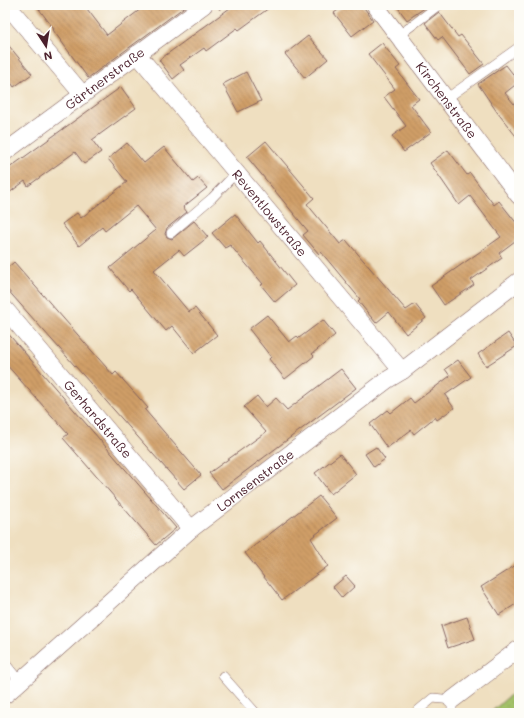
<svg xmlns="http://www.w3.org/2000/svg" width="524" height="718" font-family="Mali,sans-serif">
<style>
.grass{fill:url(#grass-dots);stroke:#76704a}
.building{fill:url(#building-back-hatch)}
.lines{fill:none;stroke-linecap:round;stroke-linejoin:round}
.service-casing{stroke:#84625f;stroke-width:10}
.minor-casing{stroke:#84625f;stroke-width:18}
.path{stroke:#84625f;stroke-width:2.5;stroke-dasharray:1 3;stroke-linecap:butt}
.service{stroke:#fff;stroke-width:9}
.minor{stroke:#fff;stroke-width:17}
.labels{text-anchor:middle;stroke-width:4;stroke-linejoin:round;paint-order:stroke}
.street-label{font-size:13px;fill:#4a1f2b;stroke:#fdfcf7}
</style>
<defs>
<pattern id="grass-dots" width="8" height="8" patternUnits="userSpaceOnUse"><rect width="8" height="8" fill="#a3c168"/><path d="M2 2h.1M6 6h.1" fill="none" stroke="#8ea55a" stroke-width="1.8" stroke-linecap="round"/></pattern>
<pattern id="building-back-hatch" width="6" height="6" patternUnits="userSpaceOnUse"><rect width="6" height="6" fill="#d09f68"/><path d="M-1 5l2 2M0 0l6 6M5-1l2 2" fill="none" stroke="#ab8156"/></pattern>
</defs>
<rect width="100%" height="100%" fill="#fdfcf7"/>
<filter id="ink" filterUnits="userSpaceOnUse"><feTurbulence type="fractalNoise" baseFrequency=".025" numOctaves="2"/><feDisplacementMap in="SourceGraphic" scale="8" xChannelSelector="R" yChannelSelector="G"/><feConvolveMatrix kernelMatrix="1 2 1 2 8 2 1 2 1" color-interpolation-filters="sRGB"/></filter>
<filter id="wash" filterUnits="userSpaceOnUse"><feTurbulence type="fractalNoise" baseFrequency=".012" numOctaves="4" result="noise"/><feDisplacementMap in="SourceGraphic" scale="16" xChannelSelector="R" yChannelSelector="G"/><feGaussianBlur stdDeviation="0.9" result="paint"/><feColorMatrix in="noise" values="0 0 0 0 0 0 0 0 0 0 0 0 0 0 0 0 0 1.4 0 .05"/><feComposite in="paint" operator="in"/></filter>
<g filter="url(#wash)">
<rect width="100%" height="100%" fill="#efdfc0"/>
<path class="grass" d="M519 687V713H490Z"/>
<g id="blocks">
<path class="building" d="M36 5H84L107 35 146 5H187L88 78 53 30 54 29Z
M234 5H273L239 30 237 28 206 51 204 48 180 65 184 70 173 79 159 60Z
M345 5H362L373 20 352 36 334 13Z
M396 5H429L407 20Z
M439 12 458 37 461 35 484 64 470 74 442 37 438 40 425 23Z
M308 36 328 59 305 78 285 54Z
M5 41 32 74 14 87 5 74Z
M382 43 400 66 396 69 419 99 411 105 431 132 404 152 392 136 406 126 384 97 395 89 368 54Z
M506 65 519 82 505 93 519 110V140L497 112 478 84Z
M246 72 261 101 238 112 223 84Z
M121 87 136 108 92 140 101 152 84 164 75 152 28 186 25 181 5 196V171Z
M266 141 314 198 307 204 340 244 346 240 406 310 415 304 426 318 406 334 389 312 376 323 358 301 360 299 321 252 319 254 303 235 308 231 247 157Z
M127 143 144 163 164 147 193 182 198 178 207 188 183 207 187 212 167 228 165 234 167 237 172 239 194 221 208 237 184 256 179 250 154 270 189 312 195 308 217 335 194 353 172 326 166 331 131 289 129 291 110 268 156 230 136 206 105 231 102 227 79 246 62 224 77 213 81 218 127 182 108 159Z
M448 150 467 175 470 173 494 205 499 201 518 225 519 224V238L499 253 502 258 471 280 474 285 444 305 431 286 501 237 470 196 459 205 430 163Z
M235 214 258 243 260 241 295 285 275 302 261 285 263 284 230 245 225 248 212 233Z
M14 262 113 375 116 372 148 408 145 410 201 475 184 489 5 287V270Z
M267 315 289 342 297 336 299 338 323 320 335 335 312 354 314 356 285 379 269 359 271 357 249 329Z
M5 330 176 528 156 545 63 438 68 434 5 363Z
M508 333 517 346 486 366 478 354Z
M458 360 471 377 445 395 454 408 437 420 435 417 414 434 411 430 387 448 370 424 388 410 391 413 410 398 414 403 450 376 445 369Z
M341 369 356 388 222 489 209 473 266 432 244 407 257 396 266 407 276 398 287 410Z
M376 447 385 459 374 467 365 454Z
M340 454 356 474 331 494 315 473Z
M319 496 337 518 311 538 328 566 282 600 245 553Z
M519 563V602L499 615 481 587Z
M346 576 355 586 342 598 333 587Z
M467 617 475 639 448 648 441 626Z"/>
</g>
</g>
<g filter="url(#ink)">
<use href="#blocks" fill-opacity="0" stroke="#84625f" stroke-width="1"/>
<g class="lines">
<defs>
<path id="service" d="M398 36 439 5
M446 99 519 47
M171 233 212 198 236 173
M5 663 20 682
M223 676 256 713
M415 713 433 698 452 700V713"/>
<g id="minor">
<path d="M7 5 83 95"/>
<path id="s1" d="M375 5 519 196"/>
<path id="s2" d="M137 54 402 371"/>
<path id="s3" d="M5 152 204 5"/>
<path id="s4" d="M5 309 191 529"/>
<path id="s5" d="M5 695 191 529 387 380 402 371 519 281"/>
<path d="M452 700 519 649"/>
</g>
</defs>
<use href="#service" class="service-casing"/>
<use href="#minor" class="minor-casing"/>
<path class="path" d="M219 9 224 5"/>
<use href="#service" class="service"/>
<use href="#minor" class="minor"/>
</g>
</g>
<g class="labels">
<g class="street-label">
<text dy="5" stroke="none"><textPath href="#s3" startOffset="124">Gärtnerstraße</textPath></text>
<text dy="5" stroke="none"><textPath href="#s1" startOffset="119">Kirchenstraße</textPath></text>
<text dy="5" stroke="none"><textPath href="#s2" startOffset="207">Reventlowstraße</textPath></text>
<text dy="5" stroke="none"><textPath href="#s4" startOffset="144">Gerhardstraße</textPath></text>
<text dy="5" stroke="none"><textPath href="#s5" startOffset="330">Lornsenstraße</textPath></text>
</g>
</g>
<rect width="524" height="718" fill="none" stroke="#fdfcf7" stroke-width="20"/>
<g transform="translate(46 46) rotate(168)" stroke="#fdfcf7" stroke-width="3" paint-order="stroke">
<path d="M0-3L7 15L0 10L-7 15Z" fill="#4a1f2b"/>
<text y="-6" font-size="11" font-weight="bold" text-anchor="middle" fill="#4a1f2b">N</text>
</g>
</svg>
